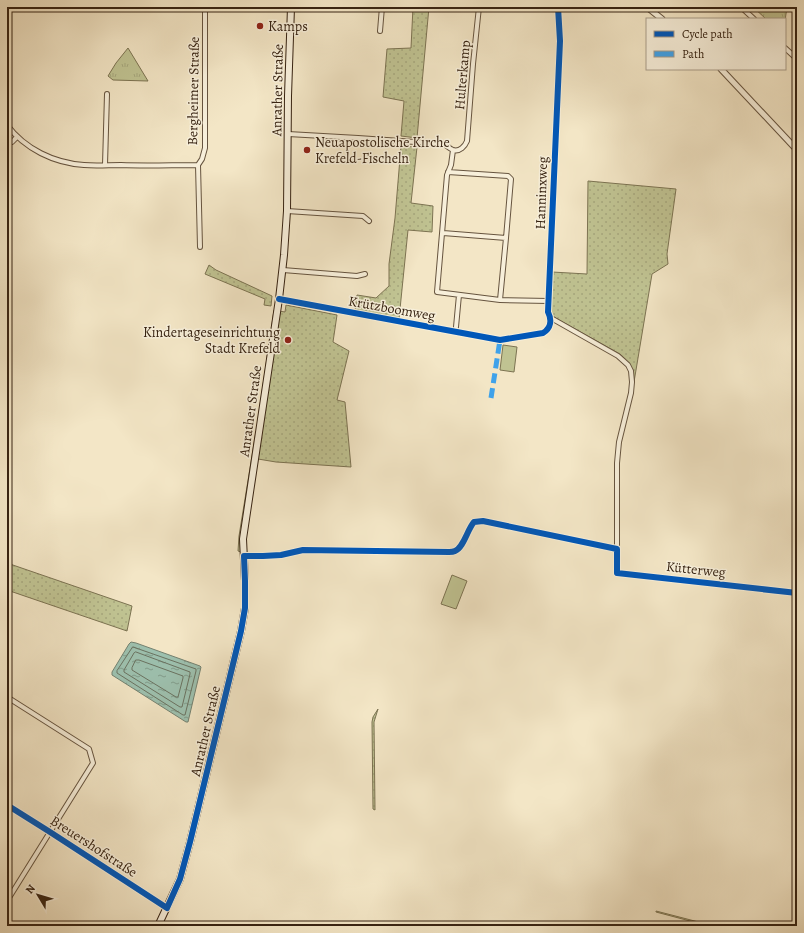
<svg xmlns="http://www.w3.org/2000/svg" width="804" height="933" font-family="Alegreya,serif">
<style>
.grass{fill:url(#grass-dots);stroke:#7c7352}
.park{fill:url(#park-tufts);stroke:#7c7352}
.pitch{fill:#c0c392;stroke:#7c7352}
.water{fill:url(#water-ripples);stroke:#748170}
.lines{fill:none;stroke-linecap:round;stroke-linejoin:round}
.shore{stroke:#6a7260;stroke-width:1}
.minor-casing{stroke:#66543f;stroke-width:6}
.tertiary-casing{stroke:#66543f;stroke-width:7}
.secondary-casing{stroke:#372312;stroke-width:8}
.minor{stroke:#f7efda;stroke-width:4}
.tertiary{stroke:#f7efda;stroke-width:5}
.secondary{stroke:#f7efda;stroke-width:6}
.quiet{stroke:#3fa2ea;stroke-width:5;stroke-dasharray:10 5;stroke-linecap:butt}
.cycleway-casing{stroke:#f7efda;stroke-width:8}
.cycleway{stroke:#0057b8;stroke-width:6}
.poi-dot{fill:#8f2418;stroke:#f7efda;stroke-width:1.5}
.labels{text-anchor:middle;stroke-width:3;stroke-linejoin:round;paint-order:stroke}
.poi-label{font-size:14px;fill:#372312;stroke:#f7efda;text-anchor:start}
.street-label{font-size:14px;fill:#372312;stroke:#f7efda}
</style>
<defs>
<pattern id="grass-dots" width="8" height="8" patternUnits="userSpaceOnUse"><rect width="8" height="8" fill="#c0c392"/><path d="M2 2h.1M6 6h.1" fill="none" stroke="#a6a77d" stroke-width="1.8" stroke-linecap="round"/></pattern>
<pattern id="park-tufts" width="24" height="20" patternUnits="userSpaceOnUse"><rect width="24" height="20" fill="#c0c392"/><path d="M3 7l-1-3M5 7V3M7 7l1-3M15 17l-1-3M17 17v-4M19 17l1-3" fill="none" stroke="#a6a77d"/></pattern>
<pattern id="water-ripples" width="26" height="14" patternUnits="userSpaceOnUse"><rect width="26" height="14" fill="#9dc0ae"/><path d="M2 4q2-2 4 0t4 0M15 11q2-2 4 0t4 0" fill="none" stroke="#819c8c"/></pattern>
</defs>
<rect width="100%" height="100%" fill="#f3e6c6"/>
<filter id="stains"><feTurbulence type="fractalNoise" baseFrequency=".005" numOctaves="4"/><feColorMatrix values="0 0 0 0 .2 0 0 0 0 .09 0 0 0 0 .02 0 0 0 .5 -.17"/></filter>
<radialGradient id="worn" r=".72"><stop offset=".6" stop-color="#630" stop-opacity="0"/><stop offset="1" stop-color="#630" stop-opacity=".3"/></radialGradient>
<path class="grass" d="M413 7H429L417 138 401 136 404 101 383 97 387 49 411 48Z
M401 146 417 147 411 203 433 206 432 232 408 230 399 319 355 311 357 295 376 298 389 286V264L395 218Z
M588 181 676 189 667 254 668 264 652 274 634 382C632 367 631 364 620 354L552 316 550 311 552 272 587 274Z
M209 265 216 270 272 296 271 306 264 305 265 299 205 274Z
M286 305 337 315 333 342 349 351 337 400 345 402 351 467 276 462 258 459 279 311 285 312Z
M274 310H275L259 419H258Z
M256 431H257L241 552 238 551 239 536Z
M7 563 132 606 127 631 7 590Z
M378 709 374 722 375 810 373 809 372 722 373 717Z
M656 911 714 926H709L656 912Z"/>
<path class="park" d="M753 7H787L785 21V19H766Z
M128 48 148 81 113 80 108 76 116 63Z"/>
<path class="pitch" d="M503 345 517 347 514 372 500 370Z
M452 575 467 581 456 609 441 604Z"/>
<path class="water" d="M131 642 136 643 200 666 201 667 188 722H186L112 675V672L129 644Z"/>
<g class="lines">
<path class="shore" d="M133 647 196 669V671L185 715H183L117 673V671Z
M136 652 190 672V674L182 707H180L124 672V670L134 653Z
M136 660H139L183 676V678L178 697H176L132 670V668Z"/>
<defs>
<path id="minor" d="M741 7 754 19
M380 31 382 7
M785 48 797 59
M7 125C25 149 54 163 84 165 96 166 109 165 121 165 146 166 172 165 198 165
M288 134 358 138 444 144C447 146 450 149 453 150 460 152 465 146 467 141L473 64 479 7
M7 143 12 142 17 137
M453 150 451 165 447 175 437 292 500 300 549 301
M105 165 107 94
M448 172 508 176 511 179 506 238 500 300
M287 211 363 216 369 221
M443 233 506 238
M200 247 198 165 202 159 205 148V7
M283 270 357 276 365 274
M279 299 500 340 543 333C551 328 552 320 548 312L560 41 558 7
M551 318 618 356 628 365 631 371 632 382 631 393 619 442 617 463V573L797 593
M456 327 459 295
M7 697 89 749 93 763 7 901
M7 805 50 832 167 908"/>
<path id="tertiary" d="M647 7 662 19
M721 69 797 150"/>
<path id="secondary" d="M158 926 180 879 190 842 241 631 245 608V581L243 539 279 299 284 255 287 211 288 96 291 7"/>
</defs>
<use href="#minor" class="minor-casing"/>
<use href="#tertiary" class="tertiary-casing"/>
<use href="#secondary" class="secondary-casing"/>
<use href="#minor" class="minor"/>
<use href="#tertiary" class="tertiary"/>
<use href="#secondary" class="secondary"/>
<path class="quiet" d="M491 398 500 340"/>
<defs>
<path id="cycleway" d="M279 299 500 340 543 333C551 328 552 320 548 312L560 41 558 7
M7 805 50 832 167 908 180 879 190 842 241 631 245 608V581L244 556H263L281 555 303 550 449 552C451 552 453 552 455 551 464 547 467 530 474 522L483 521 617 549V573L797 593"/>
</defs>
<use href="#cycleway" class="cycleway-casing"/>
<use href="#cycleway" class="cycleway"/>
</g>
<g class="poi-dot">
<circle cx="260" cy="26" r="4"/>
<circle cx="307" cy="150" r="4"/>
<circle cx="288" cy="340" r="4"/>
</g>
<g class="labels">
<g class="poi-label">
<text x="268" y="31">Kamps</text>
<text x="315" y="147">Neuapostolische Kirche<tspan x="315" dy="16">Krefeld-Fischeln</tspan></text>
<text x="280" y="337" text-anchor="end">Kindertageseinrichtung<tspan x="280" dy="16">Stadt Krefeld</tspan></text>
</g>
<g class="street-label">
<text transform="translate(462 75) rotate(-85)" y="5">Hulterkamp</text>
<text transform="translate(277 90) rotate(-89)" y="5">Anrather Straße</text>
<text transform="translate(193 91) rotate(-89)" y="5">Bergheimer Straße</text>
<text transform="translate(541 193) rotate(-88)" y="5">Hanninxweg</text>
<text transform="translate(392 308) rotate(10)" y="5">Krützboomweg</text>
<text transform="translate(250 411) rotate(-82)" y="5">Anrather Straße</text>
<text transform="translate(696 569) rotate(6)" y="5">Kütterweg</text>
<text transform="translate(205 731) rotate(-77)" y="5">Anrather Straße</text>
<text transform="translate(94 846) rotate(33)" y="5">Breuershofstraße</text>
</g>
</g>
<rect width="804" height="933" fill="none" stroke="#f3e6c6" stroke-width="24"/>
<rect x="8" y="8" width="788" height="917" fill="none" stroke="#372312" stroke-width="2"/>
<rect x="12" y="12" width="780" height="909" fill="none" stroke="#372312"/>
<rect x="646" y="18" width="140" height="52" fill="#f7efda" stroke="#aa9d8a"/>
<rect x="654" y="31" width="20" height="6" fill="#0057b8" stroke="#aa9d8a"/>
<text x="682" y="38" font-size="12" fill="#372312">Cycle path</text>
<rect x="654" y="51" width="20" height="6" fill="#3fa2ea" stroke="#aa9d8a"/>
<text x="682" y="58" font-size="12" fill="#372312">Path</text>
<g transform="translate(38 895) rotate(308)" stroke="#f7efda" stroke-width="3" paint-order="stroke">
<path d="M0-3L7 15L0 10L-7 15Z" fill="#372312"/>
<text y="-6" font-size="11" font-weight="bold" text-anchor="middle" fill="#372312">N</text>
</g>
<rect width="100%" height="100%" filter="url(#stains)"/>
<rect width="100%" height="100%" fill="url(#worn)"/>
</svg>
